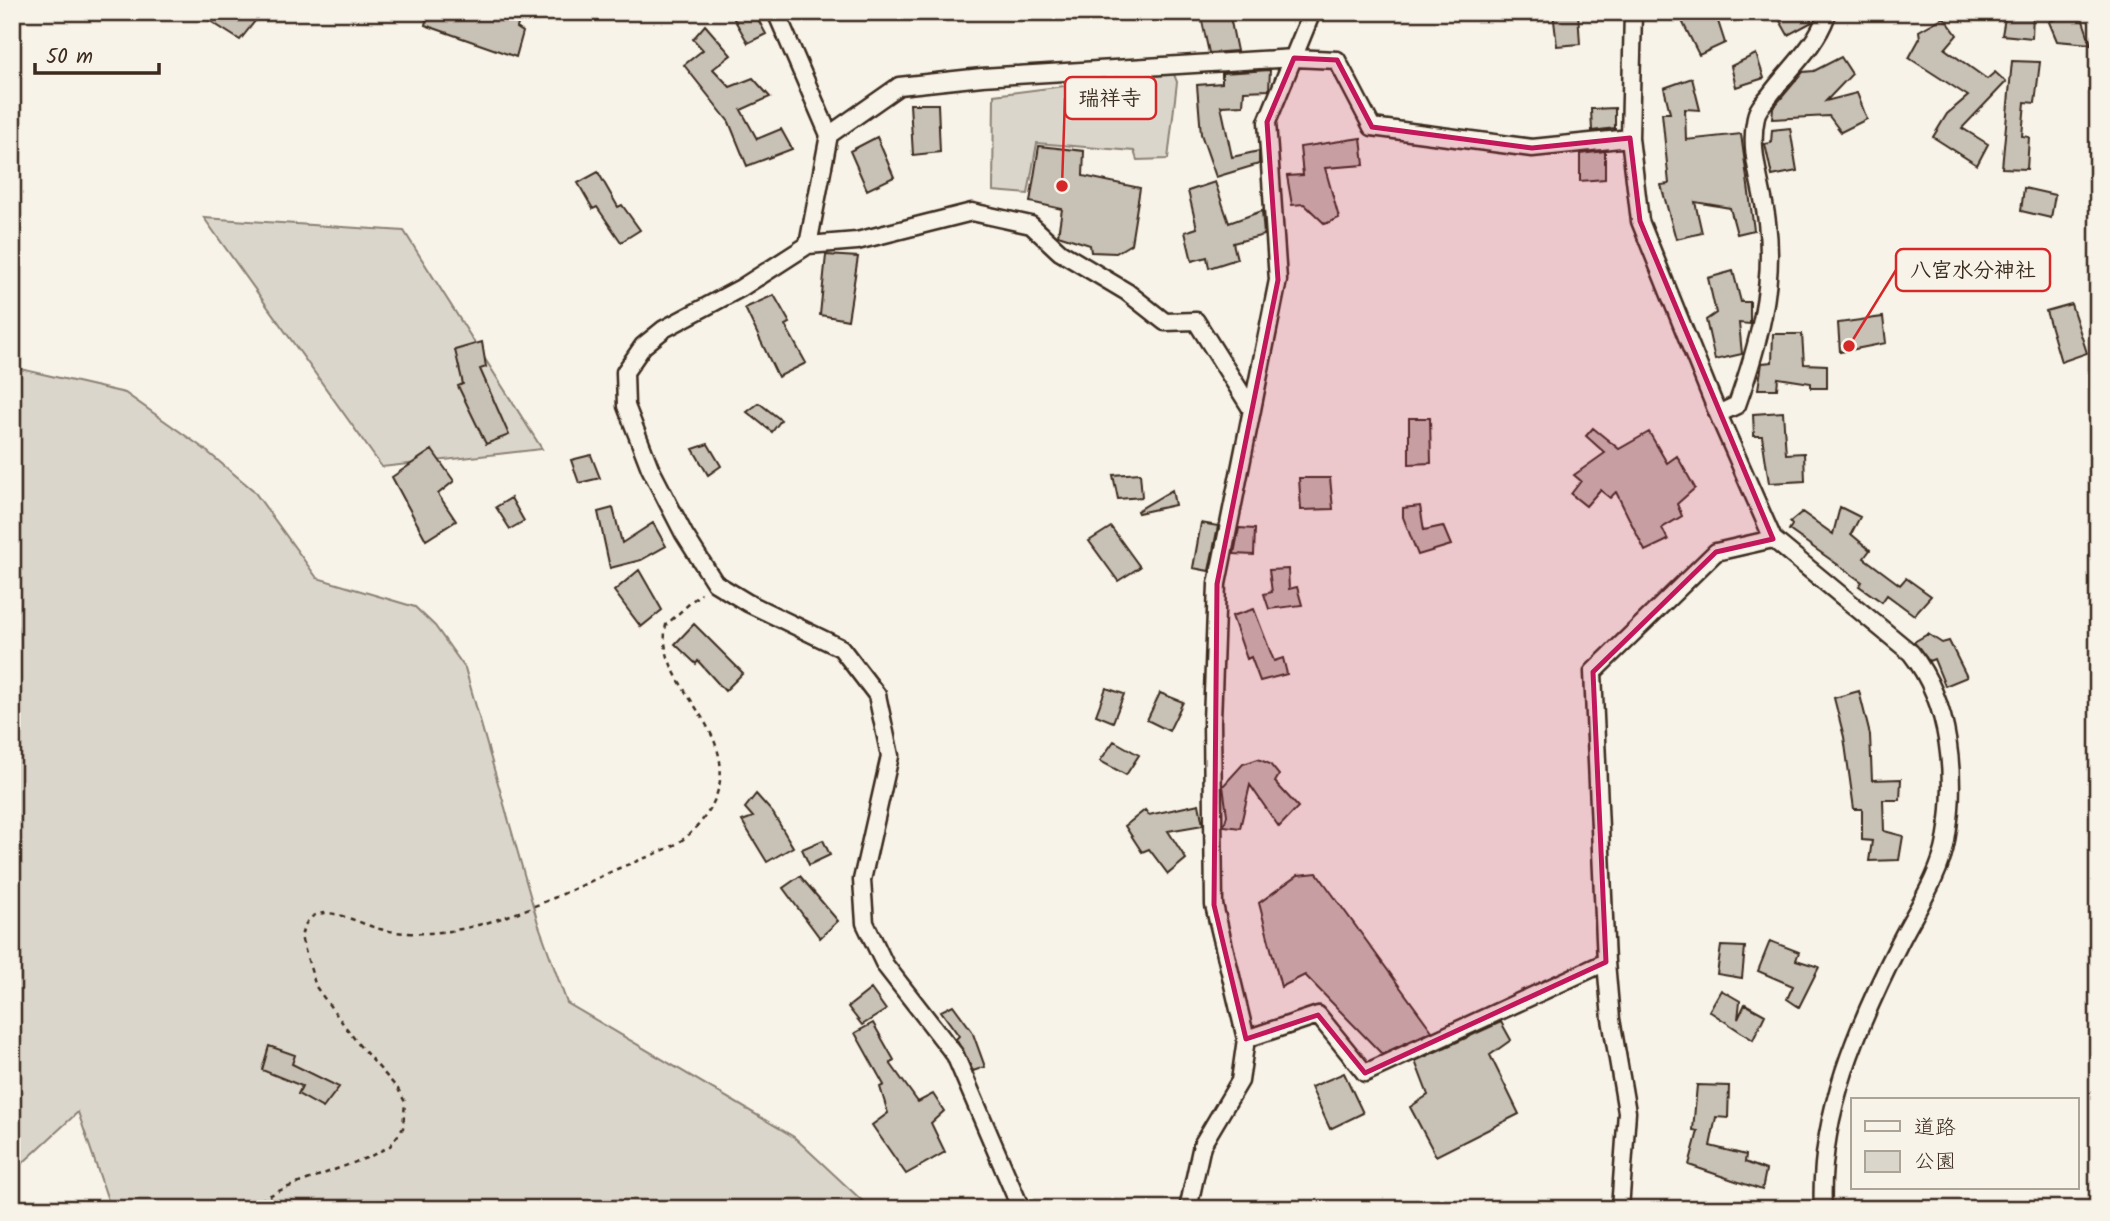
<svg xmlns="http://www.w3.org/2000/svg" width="2110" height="1221" font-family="Kalam,'Klee One',sans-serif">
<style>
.green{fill:#dbd6cb;stroke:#8b8074;stroke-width:2}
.building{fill:#c8c1b6;stroke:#3b2a1e;stroke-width:2}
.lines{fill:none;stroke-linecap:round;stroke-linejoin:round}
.minor-casing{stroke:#3b2a1e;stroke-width:21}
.path{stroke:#3b2a1e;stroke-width:2.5;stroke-dasharray:5 5;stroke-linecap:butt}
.minor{stroke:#f7f3e8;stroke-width:16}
.marked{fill:#c2185b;fill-opacity:0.2;stroke:#c2185b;stroke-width:5;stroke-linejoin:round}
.leader{fill:none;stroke:#d62828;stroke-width:2.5}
.callout-dot{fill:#d62828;stroke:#f7f3e8;stroke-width:2.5}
.callout{fill:#f7f3e8;stroke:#d62828;stroke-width:2.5}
.callout-label{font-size:21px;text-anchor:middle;font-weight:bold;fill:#3b2a1e}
</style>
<rect width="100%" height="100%" fill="#f7f3e8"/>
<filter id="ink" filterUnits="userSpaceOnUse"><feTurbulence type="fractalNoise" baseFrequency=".0143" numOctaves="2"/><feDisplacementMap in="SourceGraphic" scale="14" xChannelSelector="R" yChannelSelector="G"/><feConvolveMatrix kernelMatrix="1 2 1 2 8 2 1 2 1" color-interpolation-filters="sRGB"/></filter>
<g filter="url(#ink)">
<path class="green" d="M1173 72 1177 82 1168 159 1137 160 1134 151 1037 143 1028 194 993 191 994 95Z
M204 218 404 231 542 449 382 467Z
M12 367 125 393 203 448 253 490 317 578 415 607 435 626 465 668 538 923 567 1003 794 1137 871 1209H111L78 1112 12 1173Z"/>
<path class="building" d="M196 12H240L255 21 240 40Z
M428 12H521L517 28 523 32 516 57 425 25Z
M730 12H754L766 34 748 43Z
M1200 12H1229L1237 51 1209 53Z
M1553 12H1578L1580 44 1557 46Z
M1682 12H1715L1725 43 1699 55 1683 23Z
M1775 12H1806L1812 22 1788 35Z
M2006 12H2033L2032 38 2002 35Z
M2071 12H2080L2091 44 2057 41 2049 22Z
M1944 17 1957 35 1945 49 1987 79 1995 72 2006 82 1962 128 1988 144 1977 165 1933 137 1947 114 1968 96 1909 58 1920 38 1919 31Z
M705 25 731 55 713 69 730 87 753 78 770 97 741 110 757 139 781 129 792 149 747 166 729 122 684 65 703 50 693 39Z
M1756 54 1764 78 1736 87 1731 66Z
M1841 57 1852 74 1826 101 1857 93 1867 119 1841 132 1829 116 1772 119 1773 108 1803 72 1814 71Z
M2012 61 2040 62 2035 103 2025 102 2022 136 2029 137 2027 169 2002 168Z
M1270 70 1269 90 1244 91 1243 105 1221 106 1232 157 1259 151V164L1216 177 1201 134 1197 85 1222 83V73Z
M1692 78 1700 110 1685 109 1686 140 1741 134 1754 230 1737 234 1730 208 1695 202 1702 233 1676 239 1661 185 1669 184 1662 113H1670L1664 88Z
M910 104H938L940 152 913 155Z
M1615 108V128L1592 131 1591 109Z
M1790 128 1797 171 1772 176 1765 144 1771 143 1772 130Z
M877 137 894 177 867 190 850 151Z
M1361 138 1364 165 1325 168 1339 218 1325 224 1304 204 1292 205 1287 176 1303 175 1300 147Z
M1039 146 1084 151 1083 176 1140 188 1131 244 1116 253 1091 252 1090 245 1058 235 1062 209 1030 202Z
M1605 151V179L1580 181V154Z
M598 172 618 207 622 205 640 230 621 242 597 207 593 209 578 183Z
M1215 182 1229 223 1262 211 1264 235 1233 243 1237 259 1209 268 1207 257 1192 261 1185 232 1197 228 1188 191Z
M2024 188 2055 195 2051 218 2021 211Z
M826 255 858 257 848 320 820 315Z
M1733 271 1741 302H1750V324L1739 323 1742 354 1715 360 1706 320 1716 313 1708 278Z
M774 295 790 323 785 325 806 363 778 377 745 308Z
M2071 304 2087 353 2061 362 2046 311Z
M1883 317 1886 343 1840 352 1838 323Z
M1773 334H1802L1804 364 1827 365V388H1811V383L1778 378 1777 389H1758L1762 363 1772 362Z
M482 342 486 367 480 369 509 435 486 444 458 386 463 384 455 350Z
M759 403 781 420 772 432 747 412Z
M1783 412 1786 454 1804 453 1805 481 1769 483 1762 436H1754L1753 414Z
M1409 418H1430L1431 463 1409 464Z
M1593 428 1619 449 1649 432 1667 463 1677 456 1695 488 1677 504 1682 516 1662 528 1668 540 1645 551 1616 492 1610 498 1600 490 1586 506 1571 494 1581 481 1574 475 1605 453 1586 436Z
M708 444 721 466 708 475 693 449Z
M432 450 454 481 438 494 456 521 426 540 392 477Z
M591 455 600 478 579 483 571 460Z
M1140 473 1142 497 1118 499 1113 475Z
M1299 478H1330L1333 509 1301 510Z
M1172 490 1175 505 1138 513 1137 511Z
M511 498 524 521 510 529 496 507Z
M1420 506 1424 530 1443 526 1451 545 1418 555 1403 517V508Z
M1840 507 1860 517 1851 534 1870 550 1864 558 1900 585 1906 578 1931 596 1914 615 1887 595 1882 602 1859 586 1862 582 1789 530 1792 525 1790 522 1802 512 1833 534Z
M613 508 622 543 653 523 666 546 641 560 610 568 598 512Z
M1201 523 1218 526 1209 571 1193 568Z
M1111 527 1140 567 1118 581 1089 541Z
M1239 528 1255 529 1254 555 1234 554Z
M1288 569 1289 589 1297 587 1302 605 1269 609 1264 594 1272 592 1269 570Z
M639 570 662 610 641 627 614 591Z
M1254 609 1274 661 1283 658 1287 674 1260 681 1251 657 1247 659 1232 616Z
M694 624 743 673 725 691 698 661 696 664 675 644Z
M1928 634 1942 643 1949 641 1967 677 1945 686 1934 659 1929 661 1914 642Z
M1106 688 1124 694 1113 722 1096 715Z
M1859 691 1870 735 1872 780 1901 779 1900 800H1883L1884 831 1903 836 1899 860 1869 861 1872 841 1862 840V809H1854L1844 737 1834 698Z
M1160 693 1183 702 1169 731 1147 720Z
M1114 741 1139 755 1126 775 1100 761Z
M1258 759 1270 764 1279 775 1275 782 1298 807 1279 827 1250 785 1240 828 1224 826 1227 815 1223 786 1243 764Z
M756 794 773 813 793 847 767 862 742 821 753 817 745 808Z
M1199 804 1203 825 1168 831 1186 859 1168 874 1149 849 1142 852 1125 826 1145 810 1149 815Z
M823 840 830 855 809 865 802 849Z
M1317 873 1432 1031 1382 1054 1305 975 1281 987 1259 903 1298 875Z
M800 876 838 921 820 938 783 888Z
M1770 941 1799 952 1796 960 1819 967 1799 1007 1787 999 1793 986 1758 971Z
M1721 946 1745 947 1742 978 1717 974Z
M871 989 886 1010 862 1025 848 1007Z
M1721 990 1740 1001 1738 1019 1745 1004 1765 1015 1753 1040 1709 1011Z
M953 1005 972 1031 985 1067 973 1071 956 1039 959 1036 941 1011Z
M1501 1022 1511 1040 1490 1055 1519 1114 1436 1156 1410 1107 1428 1095 1415 1061Z
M873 1023 894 1060 890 1063 918 1102 933 1094 944 1111 931 1123 945 1152 906 1174 872 1125 888 1113 880 1087 884 1085 855 1033Z
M269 1046 295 1055 292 1064 339 1087 323 1108 298 1094 302 1086 262 1070Z
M1344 1073 1363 1113 1330 1129 1311 1087Z
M1697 1085 1729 1086 1728 1118 1716 1117 1710 1146 1746 1155 1745 1162 1766 1170 1762 1190 1689 1165 1698 1131 1693 1130Z"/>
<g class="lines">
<defs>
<path id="minor" d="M776 12 829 135 808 245 741 288 664 329 643 346 625 372 626 406 650 468 684 534 715 583 748 603 841 648 877 695 890 756 862 880 865 923 885 965 955 1055 1021 1209
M1633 12 1630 138 1640 221 1718 414 1773 539 1911 653C1951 704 1957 778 1946 841 1940 876 1916 910 1900 942 1859 1023 1818 1116 1823 1209
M829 135 899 86 982 77 1294 58 1337 60 1372 127 1532 148 1630 138
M808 245 857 241 972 212 1031 225 1060 252 1127 292 1165 322 1196 321 1252 410
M1718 414 1737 405C1758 346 1775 286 1767 222 1763 187 1748 153 1756 117 1757 109 1765 101 1770 95 1789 69 1815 47 1826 17L1824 12
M1246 1039 1318 1015 1365 1073 1606 962
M1188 1209 1202 1145 1240 1081 1246 1039 1214 905 1212 721 1217 584 1278 280 1267 122 1312 12
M1620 1209 1627 1112 1611 1019 1606 962 1593 672 1716 552 1773 539"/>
</defs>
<use href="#minor" class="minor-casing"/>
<path class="path" d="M242 1209 283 1189 369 1157 390 1146 403 1128 405 1102 398 1089 359 1045 316 987 301 937C311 890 357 926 385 930 398 933 414 934 427 933 489 931 561 895 617 869 636 861 658 854 676 844 696 832 714 809 719 786 733 724 654 682 666 625L701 593"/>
<use href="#minor" class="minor"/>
</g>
</g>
<path class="marked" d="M1294 58 1337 60 1372 127 1532 148 1630 138 1640 221 1773 539 1716 552 1593 672 1606 962 1365 1073 1318 1015 1246 1039 1214 905 1217 584 1278 280 1267 122Z"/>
<path class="leader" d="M1062 186L1065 98M1849 346L1896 270"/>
<g class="callout-dot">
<circle cx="1062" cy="186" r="7"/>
<circle cx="1849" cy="346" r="7"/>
</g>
<g class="callout">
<rect x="1065" y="77" width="91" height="42" rx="7"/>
<rect x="1896" y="249" width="154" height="42" rx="7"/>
</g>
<g class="callout-label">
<text x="1110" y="105">瑞祥寺</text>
<text x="1973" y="277">八宮水分神社</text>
</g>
<rect width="2110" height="1221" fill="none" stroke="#f7f3e8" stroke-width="42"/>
<rect x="21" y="21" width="2068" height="1179" fill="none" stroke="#3b2a1e" stroke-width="2.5" filter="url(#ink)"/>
<rect x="1851" y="1098" width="228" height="91" fill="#f7f3e8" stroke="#aca397" stroke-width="2"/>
<rect x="1865" y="1121" width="35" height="10" fill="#f7f3e8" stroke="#aca397" stroke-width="2"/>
<text x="1914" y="1134" font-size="21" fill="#3b2a1e">道路</text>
<rect x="1865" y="1151" width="35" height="21" fill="#dbd6cb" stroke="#aca397" stroke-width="2"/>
<text x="1914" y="1168" font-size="21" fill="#3b2a1e">公園</text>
<path d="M35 63v10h124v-10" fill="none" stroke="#3b2a1e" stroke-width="3.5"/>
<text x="46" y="63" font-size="21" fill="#3b2a1e" stroke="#f7f3e8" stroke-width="5" paint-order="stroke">50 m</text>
</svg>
